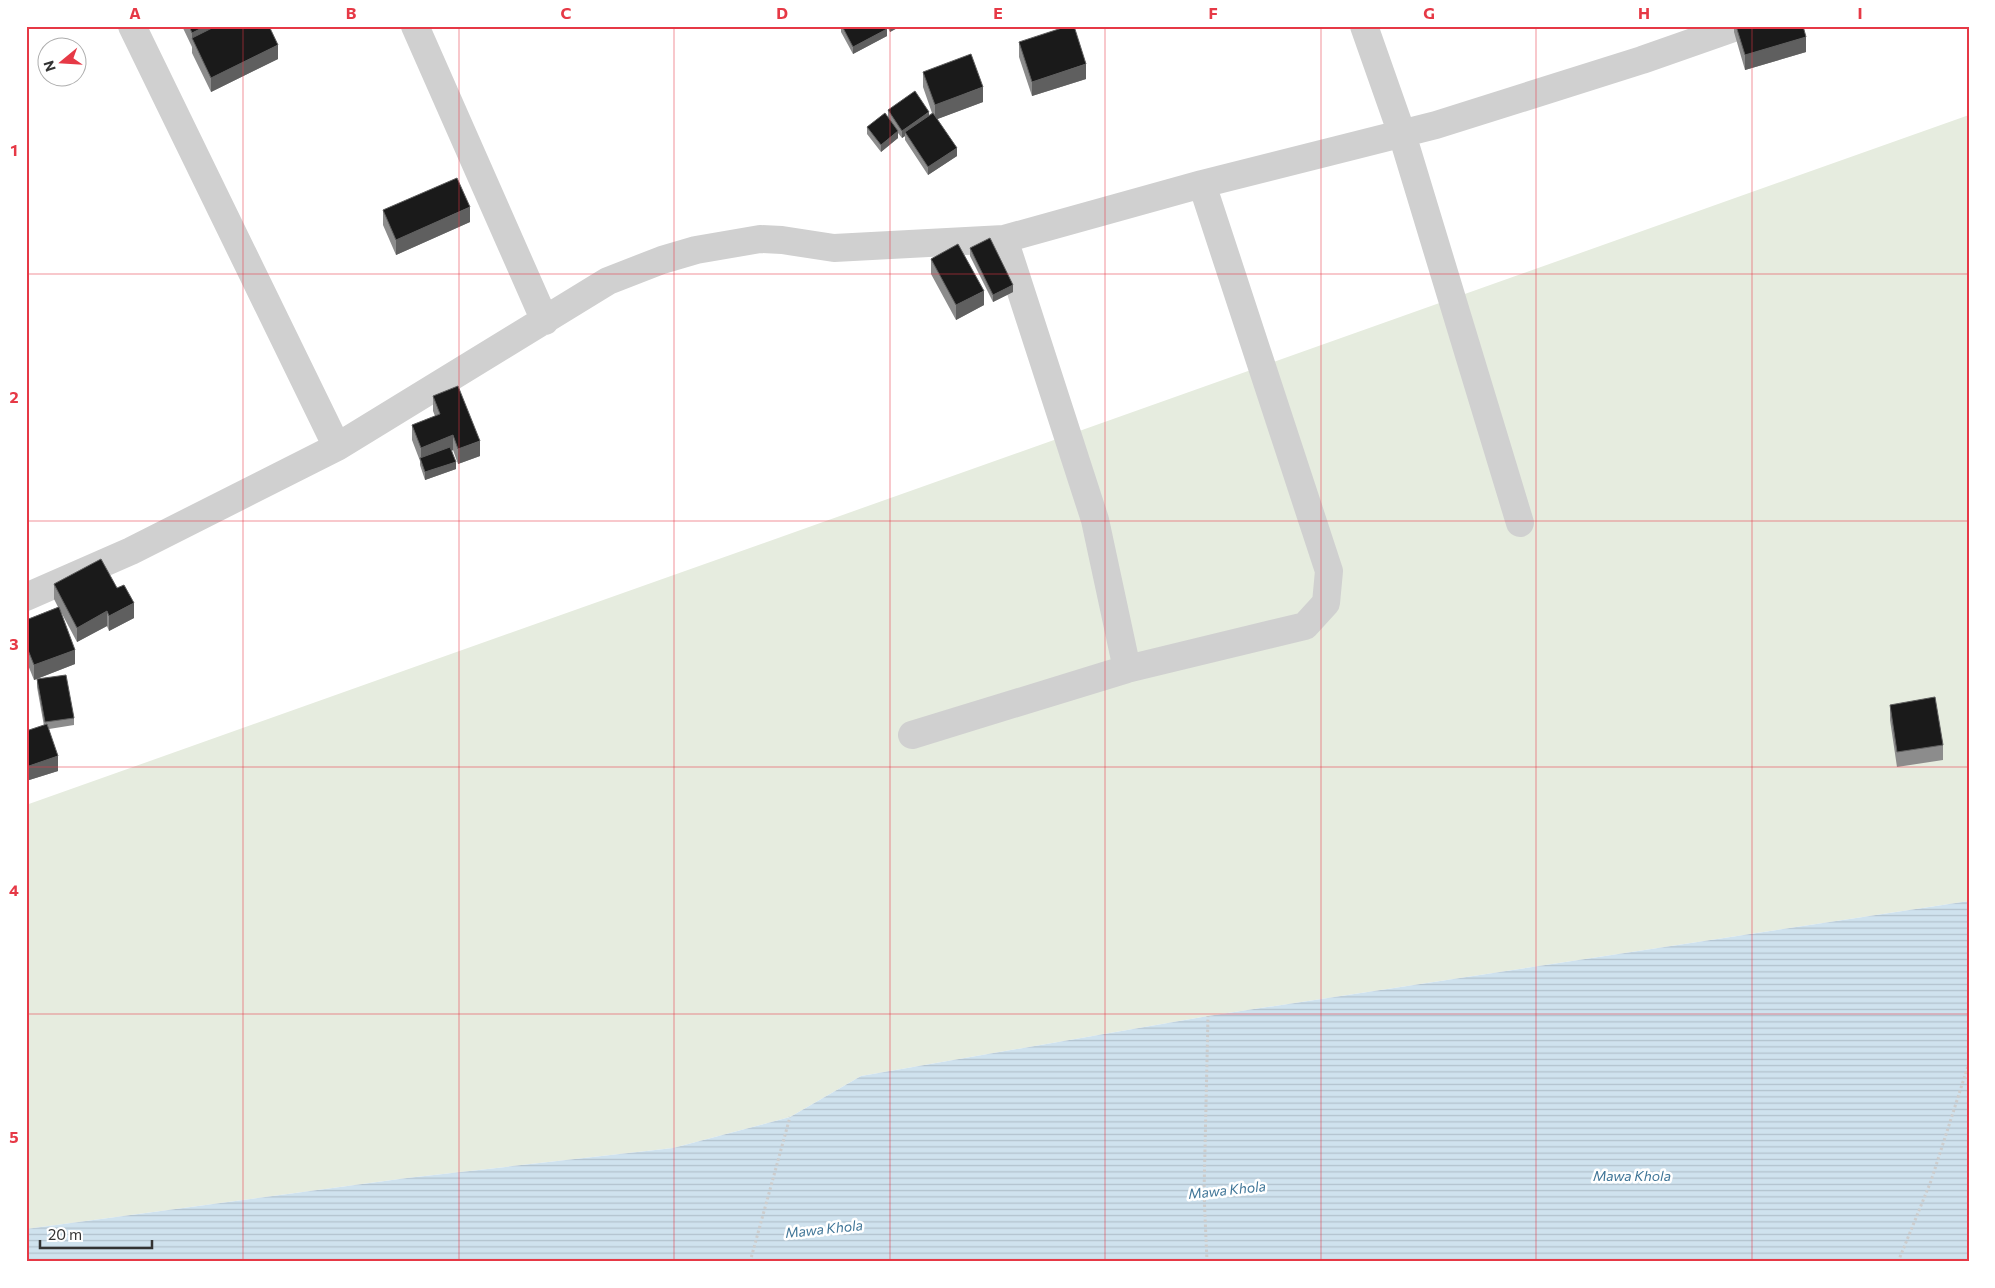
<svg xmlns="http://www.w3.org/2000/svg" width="1995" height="1288" font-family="Commissioner,sans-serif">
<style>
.green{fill:#e6ecdf}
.water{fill:url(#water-rules)}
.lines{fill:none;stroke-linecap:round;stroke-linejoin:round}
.path{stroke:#cdcdcd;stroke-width:3;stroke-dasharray:2.5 2.5;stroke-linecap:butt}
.street{stroke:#d0d0d0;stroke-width:28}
.wall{fill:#8c8c8c}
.shaded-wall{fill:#5f5f5f}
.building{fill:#1a1a1a;stroke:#5f5f5f}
.grid{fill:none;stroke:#e63946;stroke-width:1;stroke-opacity:0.55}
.labels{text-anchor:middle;stroke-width:5;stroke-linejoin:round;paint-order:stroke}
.water-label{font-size:14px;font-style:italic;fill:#3f7597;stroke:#fff}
.neatline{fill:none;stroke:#e63946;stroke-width:2}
.grid-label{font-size:16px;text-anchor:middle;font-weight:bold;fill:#e63946}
</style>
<defs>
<pattern id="water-rules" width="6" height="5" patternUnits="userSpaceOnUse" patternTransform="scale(1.25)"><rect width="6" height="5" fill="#cfe2ee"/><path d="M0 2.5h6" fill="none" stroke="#b2c2cd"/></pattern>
</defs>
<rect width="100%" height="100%" fill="#fff"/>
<path class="green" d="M1969 115V901L1208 1016 861 1076 790 1117 673 1148 407 1178 26 1229V805Z"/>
<path class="water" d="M1969 901V1262H26V1229L407 1178 673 1148 790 1117 861 1076 1208 1016Z"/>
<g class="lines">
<path class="path" d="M750 1262 790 1117
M1207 1262 1204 1193 1208 1016
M1898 1262 1931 1181 1969 1063"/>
<path class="street" d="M132 26 337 447
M415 26 545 321
M1364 26 1402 134 1520 523
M1004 239 1095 520 1127 669
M26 597 131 551 337 447 608 281 662 260 696 250 760 239 782 240 834 248 1004 239 1202 184 1436 125 1642 60 1739 26
M912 735 1127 669 1305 626 1326 603 1329 571 1202 184"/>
</g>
<path class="wall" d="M182 26H269L278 59 211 92 192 53V47Z
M841 26H886L887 36 853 54 841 32Z
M887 26H901L890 32Z
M1734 26H1803L1806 52 1745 70 1734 32Z
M1019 42 1086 79 1032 96 1019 57Z
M923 72 983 102 937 119 957 156 928 175 905 140V136L902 138 898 133V138L881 152 867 134V127L888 117V110L929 115 932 113 923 87Z
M383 210 470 222 396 255 383 225Z
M970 248 1013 292 993 302 970 256Z
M931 259 984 305 956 320 931 274Z
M433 396 480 456 458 464 453 450 452 451 456 469 425 480 420 465V461L412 440V425L435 416 433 411Z
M54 584 134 618 109 631 107 626 77 642 61 612 75 664 34 680 26 660V620L58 607 54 599Z
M37 679 74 718V725L49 729 58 771 26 781V731L44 726 37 687Z
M1890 705 1943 745V760L1897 767 1890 720Z"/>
<path class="shaded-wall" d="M206 26H236L192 39V33Z
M890 26H901L890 32Z
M887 29V36L853 54V47Z
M1806 37V52L1745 70V55Z
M278 45V59L211 92V78Z
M1086 64V79L1032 96V82Z
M983 87V102L935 120V105Z
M929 112V119L905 132V136L902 138V131Z
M898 131V138L881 152V145Z
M957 148V156L928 175V167Z
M470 207V222L396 255V240Z
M1013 285V292L993 302V295Z
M984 291V305L956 320V305Z
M453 435V450L422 463 421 460V448Z
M480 441V456L458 464V449Z
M456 462V469L425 480V472Z
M134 603V618L109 631V616Z
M107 611V626L77 642V628Z
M75 650V664L34 680V665Z
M58 756V771L26 781V767Z"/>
<path class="building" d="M189 26H206L192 33Z
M216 26H269L278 45 211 78 192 38Z
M842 26H886L887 29 853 47Z
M1068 26H1074L1086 64 1032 82 1019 42Z
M1736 26H1803L1806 37 1745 55Z
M971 54 983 87 935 105 923 72Z
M915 91 929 112 902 131 888 110Z
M885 113 898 131 881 145 867 127Z
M933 113 957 148 928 167 905 132Z
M457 178 470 207 396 240 383 210Z
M990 238 1013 285 993 295 970 248Z
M958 244 984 291 956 305 931 259Z
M458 386 480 441 458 449 453 435 421 448 412 425 440 414 433 396Z
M450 447 456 462 425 472 420 458Z
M101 559 117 588 124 585 134 603 109 616 107 611 77 628 54 584Z
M59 607 75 650 34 665 26 645V620Z
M66 675 74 718 45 722 37 679Z
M1935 697 1943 745 1897 752 1890 705Z
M47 724 58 756 26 767V731Z"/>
<path class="grid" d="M243 26V1262M459 26V1262M674 26V1262M890 26V1262M1105 26V1262M1321 26V1262M1536 26V1262M1752 26V1262M26 274H1969M26 521H1969M26 767H1969M26 1014H1969"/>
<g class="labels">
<g class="water-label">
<text x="1632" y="1181">Mawa Khola</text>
<text transform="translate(1227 1190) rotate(-6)" y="5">Mawa Khola</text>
<text transform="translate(824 1229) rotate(-6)" y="5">Mawa Khola</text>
</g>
</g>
<rect width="1995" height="1288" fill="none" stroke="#ffffff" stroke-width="55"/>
<g transform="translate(62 62) rotate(252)"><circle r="24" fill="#ffffff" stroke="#adadad"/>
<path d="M0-4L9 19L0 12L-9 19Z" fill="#e63946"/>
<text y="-8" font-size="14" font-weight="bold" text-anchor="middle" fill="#333333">N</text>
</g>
<path d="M40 1240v8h112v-8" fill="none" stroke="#333333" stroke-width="2.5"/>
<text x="48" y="1240" font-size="15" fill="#333333" stroke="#ffffff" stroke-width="4" paint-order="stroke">20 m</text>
<rect x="28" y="28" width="1940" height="1232" class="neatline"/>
<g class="grid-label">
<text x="135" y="19">A</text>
<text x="351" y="19">B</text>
<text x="566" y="19">C</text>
<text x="782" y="19">D</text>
<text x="998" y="19">E</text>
<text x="1213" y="19">F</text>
<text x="1429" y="19">G</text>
<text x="1644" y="19">H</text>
<text x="1860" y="19">I</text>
<text x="14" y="156">1</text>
<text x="14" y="403">2</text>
<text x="14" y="650">3</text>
<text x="14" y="896">4</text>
<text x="14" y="1143">5</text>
</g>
</svg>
